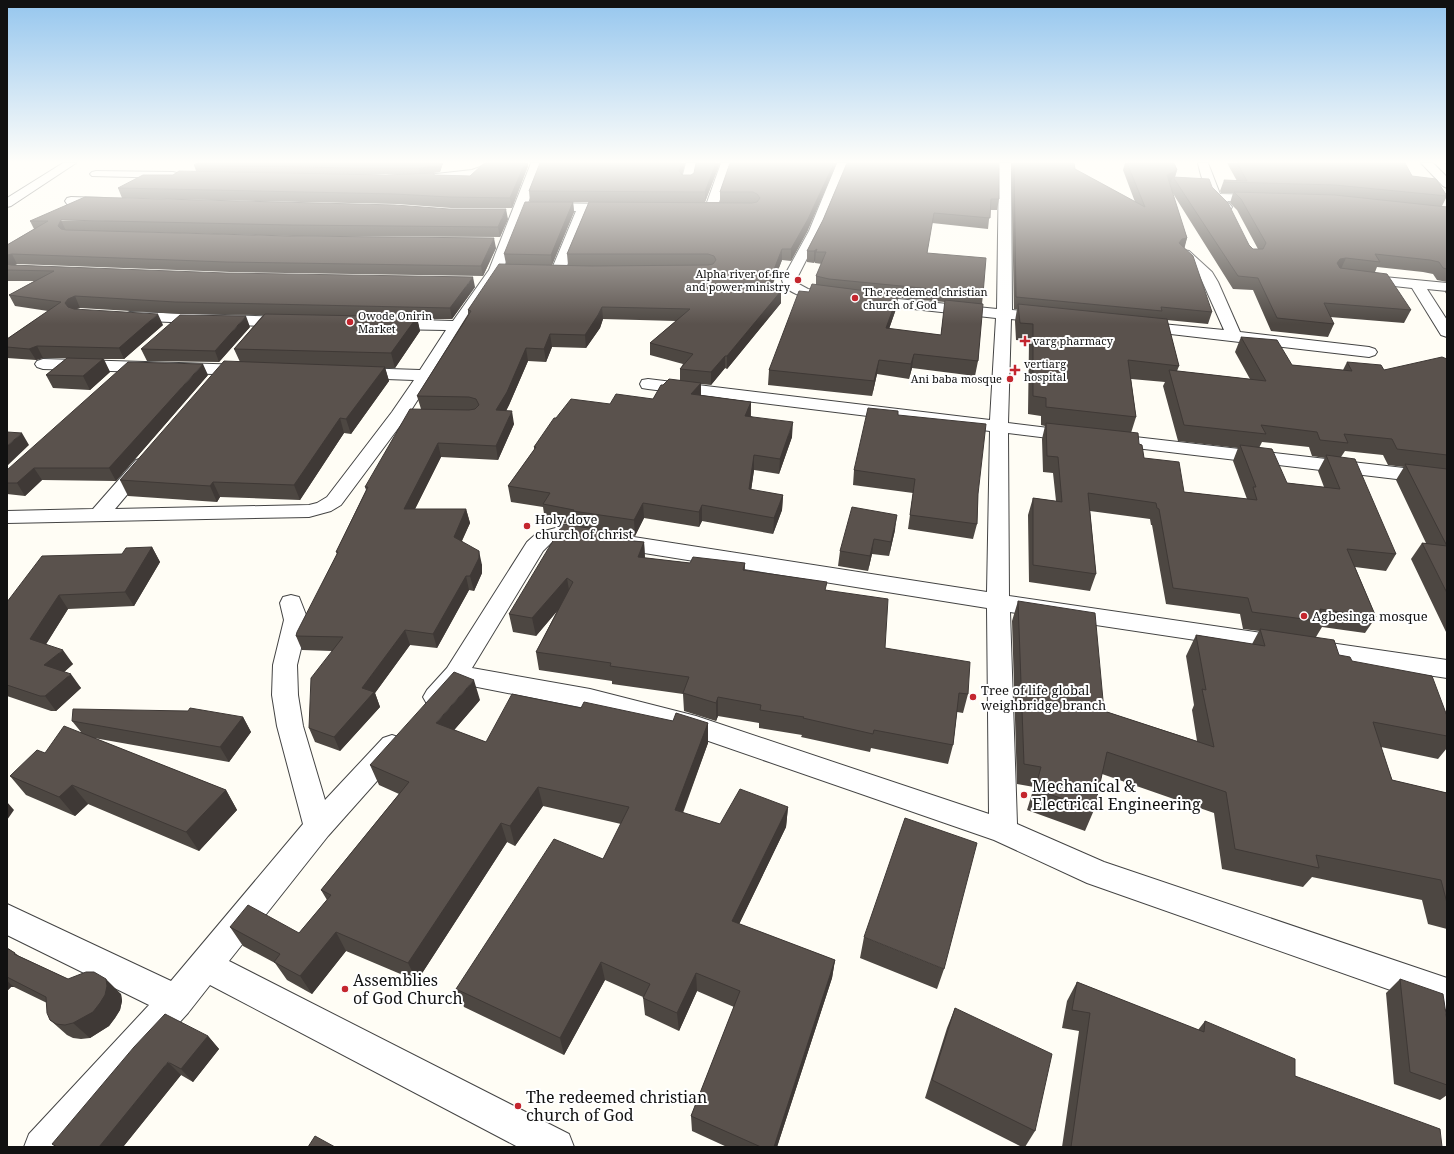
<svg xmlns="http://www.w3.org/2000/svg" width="1454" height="1154" font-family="'Noto Serif',serif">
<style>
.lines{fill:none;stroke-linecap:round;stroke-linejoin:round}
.minor-casing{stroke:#444;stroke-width:2}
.minor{fill:#fff;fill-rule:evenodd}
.wall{fill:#4d4742;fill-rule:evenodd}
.shaded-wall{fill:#3f3936}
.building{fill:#5a524d;stroke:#3f3936}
.poi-dot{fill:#c4262e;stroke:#fff;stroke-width:1.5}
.labels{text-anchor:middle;stroke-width:4;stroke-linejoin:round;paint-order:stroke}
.far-poi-label{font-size:11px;fill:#111;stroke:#fff;text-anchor:start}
.poi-label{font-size:13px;fill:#111;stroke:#fff;text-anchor:start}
.near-poi-label{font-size:16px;fill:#111;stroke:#fff;text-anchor:start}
</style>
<rect width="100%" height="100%" fill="#fffdf5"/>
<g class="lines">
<defs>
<path id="minor" d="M63 163H76L11 206 7 207V198Z
M491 163H509L507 165 472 177 427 181 423 180 421 178 423 176 427 175 472 170Z
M531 163H543L503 270 465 326 408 415 341 505 331 511 309 517 7 523V511L93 509 136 460 143 458 150 460 153 464 115 509 309 505 317 503 327 497 392 412 414 380 358 378 352 377 350 373 352 369 358 368 420 370 446 330 388 329 383 327 380 324 383 321 388 319 453 321 489 270Z
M686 163H698L693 182 691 184H683L681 182Z
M721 163H733L717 208 715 211H707L705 208Z
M837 163H849L821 231 796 280 797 283 808 289 835 293 837 296 835 299C821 303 785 296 782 280L809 231Z
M999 163H1011L1012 310 1045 313 1050 315 1053 318 1050 321 1045 323 1011 319 1008 423 1073 431 1079 432 1082 436 1079 440 1073 441 1008 433 1009 596 1447 660V678L1010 612 1017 824 1104 862 1447 978V1010L1087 883 994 840 694 736 590 709 462 684C451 697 446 710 427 704L423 697 427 690 447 668 527 542 537 533 563 526 987 592 990 431 648 389 642 388 640 384 642 380 648 379 990 420 996 318 868 304 863 303 861 300 863 297 868 296 997 309ZM563 540 987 608 989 814 696 716 590 689 472 668 543 551 551 543Z
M1198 163H1208L1220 194 1262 195 1266 196 1268 199 1266 202 1262 203 1227 201 1232 207 1230 210C1211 214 1201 177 1198 163Z
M1421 163H1433L1447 177V188L1443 186Z
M96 171 173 172 177 173 179 175 177 177 173 178 92 176 90 174 92 172Z
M71 197 104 198 108 199 110 202 108 205 104 206 67 204 65 201 67 198Z
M543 203 617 204 621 205 623 208 621 211 617 212 588 211 565 271 563 274 558 275 553 274 551 271 576 211 539 210 537 207 539 204Z
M1184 250 1189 251 1212 272 1218 282 1240 332 1369 347 1375 349 1377 352 1375 355 1369 357 1136 330 1133 327 1136 324 1141 322 1224 330 1199 274 1177 254 1179 251Z
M1363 275 1447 283V291L1427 289 1447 320V337L1441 335 1412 288 1358 282 1356 279 1358 276Z
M130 312 288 317 293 319 296 322 293 325 288 327 125 320 122 317 125 314Z
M43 359 247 365 253 366 255 370 253 374 247 375 43 369 37 367 35 364 37 361Z
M1109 434 1447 473V485L1102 444 1100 440 1102 436Z
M291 595 299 597 308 620 297 665 298 695 303 726 325 800 383 738 392 735 401 738 405 746 401 754 328 836 229 961 569 1134 574 1147H518L210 985 188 1013 67 1147H24L29 1134 149 1005 7 935V904L171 981 303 824 277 726 272 695 273 665 284 620 280 603 283 597Z"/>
</defs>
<use href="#minor" class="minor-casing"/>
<use href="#minor" class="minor"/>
</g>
<path class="wall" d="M443 163 440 172 431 173 435 175 470 176 487 163H528V166L512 208H451L397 204 122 198 118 188 173 175 196 171 194 165ZM362 174H407L386 175Z
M540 163H685L682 175H691L720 163 705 202H720V192L730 163 808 230 791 261 782 260 770 290 781 291V303L727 369 725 368 711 385 701 384V395L751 402V416L792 437 779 474 754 470 751 490 783 495 782 510 773 534 702 521 699 527 644 518 635 536 626 534V540L644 542 645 558 690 563H745V570L826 590 885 648 968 694 963 713 957 712 953 745 948 764 871 748 870 752 801 737 802 735 759 728V723L718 716 716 721 684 711 683 694 612 684V681L539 670 536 652 557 611 536 636 513 632 509 614 575 526V525L545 520 543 507 511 502 508 486 534 450V447L556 418 610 404 653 399 663 385 680 380V369L683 364 650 355V343L676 321 603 319 600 328 586 348 552 347 546 362 528 361 509 405 506 411 514 424 498 460 441 457 415 509H466L470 523 462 541 482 565V573L474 591 469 590 437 648 410 645 375 693 380 707 340 751 315 742 309 728 332 651 302 650 296 636 337 554 336 552 366 490 365 487 421 409 417 396 468 314V310L506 264 504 254 573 202 574 212 552 265H568L567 254 589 202H530L529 191Z
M847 163 999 199 997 210H990L988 229 932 223 927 253 983 294 982 304 978 361 975 376 912 368 909 379 877 374 872 396 768 385 769 370 809 292 816 285V276L822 264 815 263V261L814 263 807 262V251L823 220ZM898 298 945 302 941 335 889 329 896 309Z
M1011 163H1074L1075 169 1135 202 1123 170 1125 163H1174L1177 170 1175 177 1212 187 1249 245 1253 249H1258L1237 210 1230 203 1233 193H1221L1220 191 1224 180 1237 181 1227 163H1405L1412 176 1447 196 1442 206 1447 207V282L1437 280 1433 274 1423 272 1377 267 1375 272 1411 310 1404 323 1330 317 1334 324 1328 337 1271 331 1253 290 1233 289 1172 192 1187 238 1184 247 1212 312 1208 324 1167 320 1179 366 1177 371 1250 379 1235 352 1241 337 1292 365 1343 370 1347 362 1384 370 1447 359V634L1411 559 1422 543H1426L1396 480 1404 467 1388 465 1383 455 1345 451 1341 457 1396 554 1386 571 1355 567 1376 617 1365 633 1322 627 1316 637 1339 655 1352 661 1447 716V748L1438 759 1381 747 1392 780 1447 793V929L1428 924 1422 900 1312 877 1303 887 1222 869 1214 813 1102 774 1094 810 1085 831 1027 810 1034 787 1017 784 1012 621 1018 601 1104 711 1197 741 1192 710 1194 705 1186 656 1196 635 1252 644 1259 631 1243 629 1240 614 1166 604 1152 525H1151L1150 519 1090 511 1096 574 1090 591 1029 582 1028 515 1033 498 1056 501 1053 473 1043 472 1042 439 1045 426 1041 425V416L1028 414 1029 341 1016 340 1015 321 1017 309H1014ZM1131 379 1165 382 1163 386 1178 441 1238 448 1233 461 1247 499 1184 492 1144 458 1139 444 1131 433 1136 417ZM1262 442 1309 447 1312 456 1325 458 1318 471 1324 487 1287 483 1259 448Z
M1444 163H1447V166Z
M508 219 500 237 293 236 131 232 496 248 483 276 230 272 17 264 15 265 475 287 452 319H417L420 331 395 368H385L389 381 351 434 344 433 300 500 220 497 217 502 128 496 120 480 240 362 234 349 263 315 180 314 80 308 75 309 163 325 124 359H104L110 372 90 390 53 388 46 375 67 358H43L36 360 7 358V339L48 311 15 306 9 295 34 281H7V245L34 229 30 221Z
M1447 288V295L1445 292Z
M250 327 219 362 147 361 141 349Z
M208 375 116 481 42 480 25 496 7 494V470Z
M898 415 978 494 977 524 973 539 908 529 913 493 853 485 854 470Z
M895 530 889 556 872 554 868 571 838 566 840 551Z
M152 547 160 562 134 606 68 609 46 644 73 664 64 672 81 688 56 711H51L7 696V602L122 554Z
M480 700 454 730 486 742 581 708 673 721 708 723V743L683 813 720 824 788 807 786 827 739 924 835 960 832 978 777 1147H727L692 1131 691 1116 734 1007 697 991 679 1031 645 1015 643 997 605 980 564 1055 464 1007 456 989 603 859 621 824 543 806 515 846 507 842 417 981 346 951 312 994 287 980 275 963 243 946 230 927 299 933 327 900 321 890 399 794 379 785 370 765Z
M243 717 251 732 229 762 94 738 226 790 237 810 199 851 88 804 75 816 26 795 10 776 45 753 81 732 72 721Z
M864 937 944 969 937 989 860 958Z
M7 948 15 953 19 956 68 979 121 994 122 1001 120 1010 115 1018 109 1026 90 1038 81 1039 73 1038 67 1035 50 1020 47 1003 14 987H11L7 991Z
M1400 979 1447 1021V1095L1440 1100 1394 1084 1386 993Z
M1077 982 1198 1030 1205 1021 1295 1076 1442 1147H1062L1079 1031 1062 1028 1067 1001Z
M955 1008 1035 1131 1025 1147H1022L925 1098 947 1028Z
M208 1036 219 1049 193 1082 181 1075 123 1147H56L52 1144Z"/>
<path class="shaded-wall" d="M440 163H443L440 172 420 174 419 168Z
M525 163H528V166L512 208 510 198Z
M682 163H685L680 182 679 171Z
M716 163H720L705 202V192Z
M834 163H837L808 230 791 261V249Z
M1177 170 1174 180 1173 177 1171 182 1163 186 1167 175Z
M573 202 574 212 552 265 551 255Z
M506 209 508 219 500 237 498 227Z
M61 220 66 231 63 236 58 226Z
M494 238 496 248 483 276 481 266Z
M1187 238 1184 250 1179 243 1182 239Z
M782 249V260L766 302V290Z
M817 249 816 252 815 261 814 263V251Z
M12 254 17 264 12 266 9 271 7 268V255Z
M1346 258 1340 271 1337 263 1340 259Z
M473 277 475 287 452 319 450 308Z
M781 291V303L727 369V356Z
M898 295 896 309 884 343 886 328Z
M75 296 80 308 74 310 70 314 65 303 68 299Z
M602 307 603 319 600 328 586 348 585 335Z
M158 314 163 325 124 359 119 348Z
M246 316 250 327 219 362 215 351Z
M417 317 420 331 395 368 391 353Z
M550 334 552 347 546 362 544 349Z
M37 346 43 358 36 360 29 349Z
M526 348 528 361 509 405 499 424 496 410Z
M914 354 912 368 909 379 911 364Z
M725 356V368L711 385V372Z
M103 359 110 372 90 390 83 376Z
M879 360 877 374 872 396 874 381Z
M203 364 208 375 116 481 109 468Z
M385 367 389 381 351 434 346 419Z
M701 383V397L691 394Z
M751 402 750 417 745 416Z
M512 411 514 424 498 460 496 446Z
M340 418 344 433 300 500 294 485Z
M793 422 792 437 779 474 780 459Z
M22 433 29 445 7 466V446Z
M438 443 441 457 408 523 404 509Z
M754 455V470L749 505V489Z
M34 468 42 480 25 496 17 483Z
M213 482 220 497 217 502 210 486Z
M783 495 782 510 773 534 774 518Z
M643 503 644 518 635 536 634 520Z
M702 505V521L699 527V512Z
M466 509 470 523 457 551 454 537Z
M897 515 895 530 889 556 891 542Z
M626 534 627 552 623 540Z
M874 539 872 554 868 571 870 556Z
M644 542 645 560 638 557Z
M152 547 160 562 134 606 125 592Z
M479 551 482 565V573L474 591 470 576Z
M466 576 469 590 437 648 433 634Z
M567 578 570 596 536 636 532 618Z
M59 595 68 609 40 654 30 639Z
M405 630 410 645 375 693 380 707 340 751 334 737 362 688Z
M63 650 73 664 55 680 44 665Z
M71 674 81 688 56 711 45 696Z
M474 680 480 700 443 743 436 723Z
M718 697V716L716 721V703Z
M243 717 251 732 229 762 220 747Z
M708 723V743L676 830 675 810Z
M72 785 88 804 75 816 59 797Z
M538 787 543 806 515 846 510 826Z
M226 790 237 810 199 851 186 832Z
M7 802 14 810 7 820Z
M788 807 786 827 732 939V921Z
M501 823 507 842 417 981 408 963Z
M336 932 346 951 312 994 300 976Z
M835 960 832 978 777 1147H774Z
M601 962 605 980 564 1055 560 1038Z
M696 973 697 991 679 1031 677 1013Z
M106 979 121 994 122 1001 120 1010 115 1018 109 1026 90 1038 73 1023Z
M7 981 14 987H11L7 991Z
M208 1036 219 1049 193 1082 181 1069Z
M168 1062 181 1075 123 1147H99Z"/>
<path class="building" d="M197 163H440L438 166 419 168H353L194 165Z
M487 163H525L510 198 449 197 395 194 118 188 143 175H173L179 171 386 175 434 173V175L470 176 483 164Z
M540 163H682L679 171 682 175H691L694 173 696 163H716L705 192 529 191Z
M730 163H834L808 219 791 249H782L766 290 781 291 727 356H725L711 372 680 369 693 354 650 343 690 309 602 307 598 315 585 335 550 334 544 349 526 348 507 392 496 410 512 411 496 446 438 443 404 509H466L454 537 479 551V558L470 576H466L433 634 405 630 362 688 374 692 334 737 309 728 311 678 343 637 296 636 297 632 338 552H336L368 487H365L410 409 469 410 475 409 479 405 476 399 469 397 417 396 471 311 468 310 499 264 592 266 708 265 713 264 716 260 714 256 708 254H567L589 202 752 203 757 202 760 198 757 194 753 192H720Z
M847 163H999V199H991L990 218 934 213 927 253 986 258 983 294 829 279 816 276 826 252H816L817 249 814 251H807L823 220Z
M1014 163H1074L1075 169 1145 207 1127 163H1174L1177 170 1167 175 1187 238 1182 239 1179 243 1193 256 1212 312 1161 307 1162 311 1016 297Z
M1237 163H1405L1412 176 1436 179 1447 196 1335 185 1225 182 1224 180 1247 181Z
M1173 177 1209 179 1212 187 1228 203 1249 245 1253 249H1263L1266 243 1241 199 1234 192 1335 195 1447 207V269L1443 268 1439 262 1430 260 1375 254 1380 262 1346 258 1340 259 1337 263 1340 268 1387 274 1411 310 1324 303 1334 324 1277 318 1258 278 1238 276Z
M85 197 395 205 449 209H506L498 227 290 225 61 220 58 226 61 229 66 230 290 236 494 238 481 266 226 262 12 254 7 255V245L48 221H30Z
M525 202H573L551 255 504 254Z
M7 264 11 265 226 273 473 277 450 308 175 302 75 296 68 299 65 303 68 307 74 309 158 314 119 348 37 346 29 349 7 347V339L61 302 9 295 54 271 7 270Z
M812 284 898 295 886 328 941 335 945 300 983 304 978 361 914 354 911 364 879 360 874 381 769 370 799 291 809 292Z
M1018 304 1167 319 1179 366 1128 360 1136 417 1046 407V398L1033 396V324L1020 323Z
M265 314 417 317 391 353 234 349Z
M180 315 246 316 215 351 141 349Z
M1241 337 1277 340 1292 365 1352 371 1347 362 1381 365 1384 370 1442 357 1447 359V455L1397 449 1392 439 1344 434 1348 443 1320 440 1317 432 1261 425 1266 434 1184 425 1169 370 1266 381Z
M67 358 103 359 83 376 46 375Z
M224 361 385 367 346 419 340 418 294 485 213 482 210 486 120 480Z
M128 362 203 364 109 468H34L17 483H7V470Z
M669 379 701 383 691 394 751 402 745 416 793 422 780 459 754 455 749 489 783 495 774 518 702 505 699 512 643 503 634 520 573 511 574 510 543 504 550 493 508 486 536 447H534L554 418H556L571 399 610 404 616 394 653 399 661 385H663Z
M868 408 898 411V415L986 424 978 494 977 524 910 515 915 479 854 470Z
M1046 423 1138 433 1139 444 1142 445 1144 458 1179 462 1184 492 1257 500 1253 487H1256L1240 445 1272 449 1287 483 1340 489 1326 455 1355 459 1396 554 1347 549 1376 617 1320 609 1325 622 1252 612 1248 598 1173 588 1159 509 1157 508 1156 503 1088 493 1096 574 1033 565V498L1062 502 1058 457 1047 456Z
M7 432 22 433 7 446Z
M1405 464 1447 469V593L1422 543 1447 546Z
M852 507 897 515 891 542 874 539 870 556 840 551Z
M563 524 626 534 623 540 644 542 638 557 690 563 693 557 745 563 743 570 827 582 825 590 888 599 885 648 970 662 968 694 959 693 953 745 874 730 873 734 803 718 804 717 760 710 761 705 718 697 716 703 683 693 689 677 610 666 611 663 536 652 573 582 567 578 532 618 509 614Z
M152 547 125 592 59 595 30 639 63 650 44 665 71 674 45 696H40L7 685V602L42 556 122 554 126 548Z
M1018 601 1095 613 1104 711 1214 747 1202 689 1206 690 1196 635 1265 646 1260 629 1334 640 1339 655 1350 657 1352 661 1432 676 1447 716V736L1373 722 1392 780 1447 793V903L1441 880 1316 855 1319 868 1235 849 1226 792 1107 752 1094 810 1035 789 1041 767 1024 764Z
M454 672 474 680 436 723 486 742 512 694 581 708 584 702 673 721 676 713 708 723 675 810 720 824 740 789 788 807 732 921 835 960 774 1147H761L691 1116 740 991 696 973 677 1013 643 998 650 984 601 962 560 1038 456 989 554 839 603 859 629 807 538 787 510 826 501 823 408 963 336 932 300 976 274 962 280 954 230 927 248 905 299 933 331 895 321 890 409 782 370 765Z
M190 708 243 717 220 747 72 721 73 709 188 711Z
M64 726 226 790 186 832 72 785 59 797 10 776 37 750 45 753Z
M905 818 977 843 944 969 864 937Z
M7 948 15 953 14 954 68 979 86 972H94L106 979 107 986 105 995 100 1003 93 1012 73 1023 65 1025 56 1024 50 1020 47 1013 46 997 7 977Z
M1400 979 1443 994 1447 1021V1085L1410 1072Z
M1077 982 1204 1032 1205 1021 1295 1059V1076L1440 1129 1442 1147H1071L1090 1013 1072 1010Z
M955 1008 1052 1054 1035 1131 932 1080Z
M165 1014 208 1036 181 1069 168 1062 99 1147H57L52 1144 134 1047Z
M315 1136 335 1147H308Z"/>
<linearGradient id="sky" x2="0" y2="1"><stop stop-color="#95c6ee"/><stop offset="0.5" stop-color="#fffefa"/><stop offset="1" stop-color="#fffefa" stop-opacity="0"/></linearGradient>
<rect width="1454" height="324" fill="url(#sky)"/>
<g class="poi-dot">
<circle cx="798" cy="280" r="4"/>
<circle cx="855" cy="298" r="4"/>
<circle cx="350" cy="322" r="4"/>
<path d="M1023 335h4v4h4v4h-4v4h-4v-4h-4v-4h4z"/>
<path d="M1013 364h4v4h4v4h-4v4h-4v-4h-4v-4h4z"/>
<circle cx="1010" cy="379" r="4"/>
<circle cx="527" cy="526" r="4"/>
<circle cx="1304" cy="616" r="4"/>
<circle cx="973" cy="697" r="4"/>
<circle cx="1024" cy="795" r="4"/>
<circle cx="345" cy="989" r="4"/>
<circle cx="518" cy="1106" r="4"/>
</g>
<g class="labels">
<g class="far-poi-label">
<text x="790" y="278" text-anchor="end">Alpha river of fire<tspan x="790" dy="13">and power ministry</tspan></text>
<text x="863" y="296">The reedemed christian<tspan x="863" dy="13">church of God</tspan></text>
<text x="358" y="320">Owode Onirin<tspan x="358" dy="13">Market</tspan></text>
<text x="1033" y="345">varg pharmacy</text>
<text x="1024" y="368">vertiarg<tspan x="1024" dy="13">hospital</tspan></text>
<text x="1002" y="383" text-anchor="end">Ani baba mosque</text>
</g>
<g class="poi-label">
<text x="535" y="524">Holy dove<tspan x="535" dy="15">church of christ</tspan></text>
<text x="1312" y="621">Agbesinga mosque</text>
<text x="981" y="695">Tree of life global<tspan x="981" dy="15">weighbridge branch</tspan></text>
</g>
<g class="near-poi-label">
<text x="1032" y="792">Mechanical &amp;<tspan x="1032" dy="18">Electrical Engineering</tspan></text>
<text x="353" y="986">Assemblies<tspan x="353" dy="18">of God Church</tspan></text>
<text x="526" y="1103">The redeemed christian<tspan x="526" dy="18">church of God</tspan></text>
</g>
</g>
<rect width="1454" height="1154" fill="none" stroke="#111111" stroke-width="16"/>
</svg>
